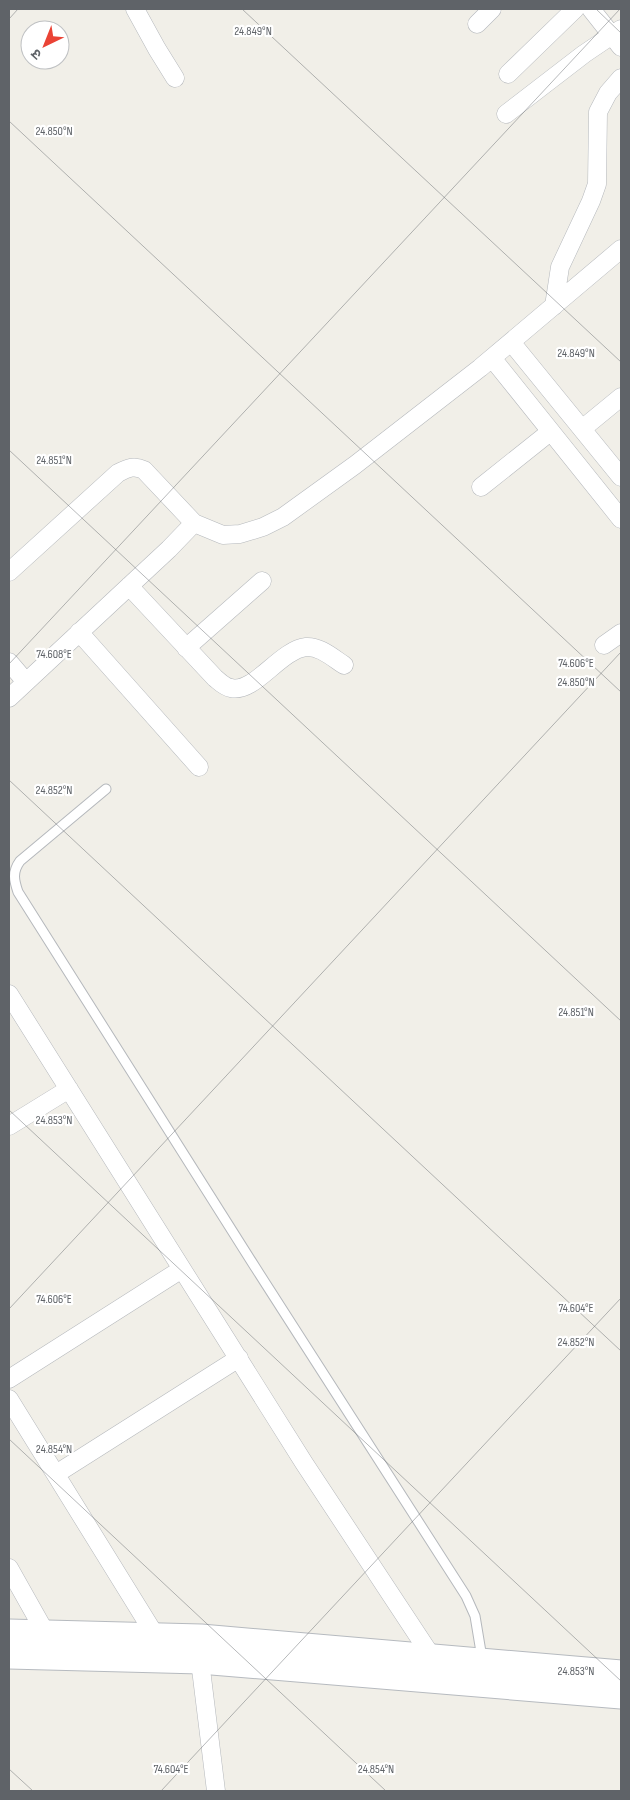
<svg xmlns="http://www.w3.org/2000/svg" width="630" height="1800" font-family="'Sofia Sans Condensed','Noto Sans Devanagari',sans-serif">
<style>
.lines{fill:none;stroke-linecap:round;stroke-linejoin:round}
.lane-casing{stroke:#b5b8bc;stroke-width:11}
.street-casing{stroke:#b5b8bc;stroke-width:19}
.secondary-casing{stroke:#b6babf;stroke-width:27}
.lane{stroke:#fff;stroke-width:9}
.street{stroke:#fff;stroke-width:18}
.secondary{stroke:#fff;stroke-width:25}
.ticks{fill:none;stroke:#5f6368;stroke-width:1;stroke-opacity:0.45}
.ticks-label{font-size:12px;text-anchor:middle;fill:#5f6368;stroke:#fff;stroke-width:4.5;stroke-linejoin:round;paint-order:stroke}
</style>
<rect width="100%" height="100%" fill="#f1efe8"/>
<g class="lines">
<defs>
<path id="lane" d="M106 789 20 861C12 872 14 880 18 892L255 1267 466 1596 475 1616 482 1658"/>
<path id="street" d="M135 9 157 49 175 78
M591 9 621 47
M477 24 492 9
M508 74 575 9
M506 114 584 54 621 29
M554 306 560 267 591 201 597 184 598 112 608 93 621 78
M511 342 621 477
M492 358 621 519
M582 429 621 397
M481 487 550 432
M9 572 118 473C128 468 134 465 144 470L194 523 223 535 240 534 263 527 283 517 355 465 480 368 621 249
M129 586 215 678C220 682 224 687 231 688 254 694 280 650 306 647 320 646 333 658 344 665
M79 632 199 767
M604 645 621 633
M186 648 262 581
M9 662 26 682
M9 698 169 549 194 523
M9 994 304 1463 432 1657
M9 1126 69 1089
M9 1379 182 1269
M9 1399 160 1643
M56 1474 239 1358
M9 1568 45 1632
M200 1661 216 1791"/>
<path id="secondary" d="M9 1632 201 1637 621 1673
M9 1656 200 1661 621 1696"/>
</defs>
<use href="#lane" class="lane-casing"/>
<use href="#street" class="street-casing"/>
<use href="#secondary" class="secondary-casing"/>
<use href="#lane" class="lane"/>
<use href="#street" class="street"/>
<use href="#secondary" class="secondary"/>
</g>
<path class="ticks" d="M242 9 621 362M596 9 621 33M9 19 18 9M9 121 621 692M9 450 621 1021M9 664 620 9M9 780 621 1351M9 1110 621 1681M9 1309 621 652M9 1439 386 1791M9 1769 33 1791M161 1791 621 1298"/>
<g class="ticks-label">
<text x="253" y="35">24.849°N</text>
<text x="54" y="135">24.850°N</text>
<text x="576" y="357">24.849°N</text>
<text x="54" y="464">24.851°N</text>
<text x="54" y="658">74.608°E</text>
<text x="576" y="667">74.606°E</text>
<text x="576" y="686">24.850°N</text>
<text x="54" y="794">24.852°N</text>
<text x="576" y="1016">24.851°N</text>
<text x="54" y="1124">24.853°N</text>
<text x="54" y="1303">74.606°E</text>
<text x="576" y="1312">74.604°E</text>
<text x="576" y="1346">24.852°N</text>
<text x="54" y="1453">24.854°N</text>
<text x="576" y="1675">24.853°N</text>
<text x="171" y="1773">74.604°E</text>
<text x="376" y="1773">24.854°N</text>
</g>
<rect width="630" height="1800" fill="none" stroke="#5f6368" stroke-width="20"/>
<g transform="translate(45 45) rotate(223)"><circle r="24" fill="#ffffff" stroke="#bfc1c3"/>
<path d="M0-4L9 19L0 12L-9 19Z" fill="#ea4335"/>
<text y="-8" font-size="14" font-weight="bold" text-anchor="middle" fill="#5f6368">उ</text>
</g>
</svg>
